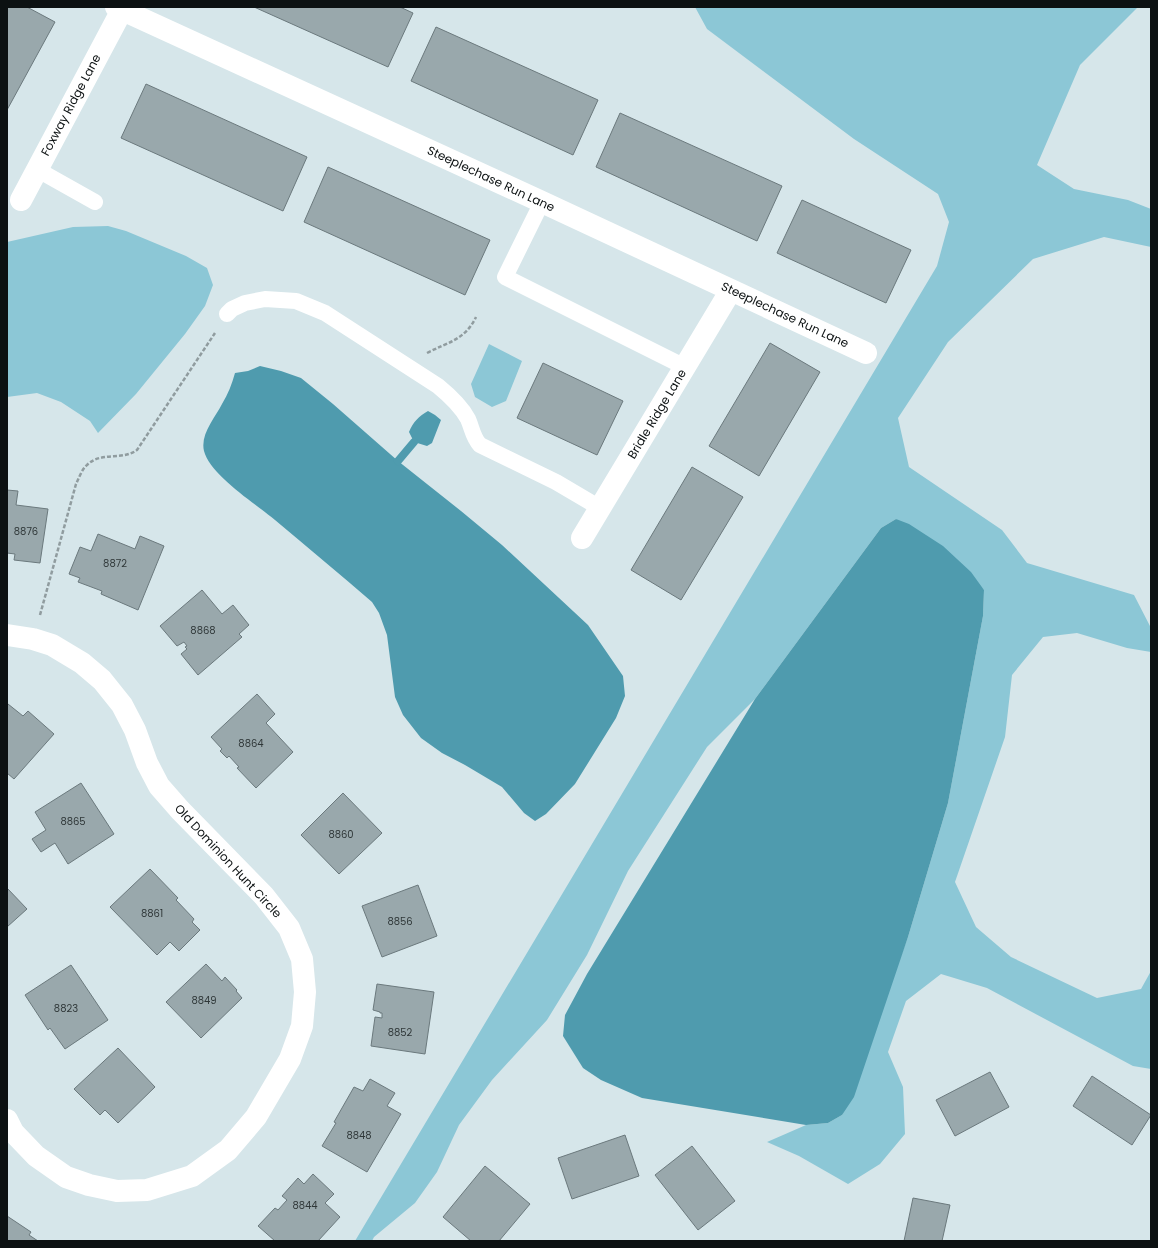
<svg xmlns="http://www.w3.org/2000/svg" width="1158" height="1248" font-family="Poppins,sans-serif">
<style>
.green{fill:#8cc7d6}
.water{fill:#4f9bae}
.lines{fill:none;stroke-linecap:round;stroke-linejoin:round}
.stream{stroke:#4f9bae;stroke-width:8}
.building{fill:#99a8ac;stroke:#6b797d}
.path{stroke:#909c9f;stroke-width:2.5;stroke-dasharray:4 2;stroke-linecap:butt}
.service{stroke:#fff;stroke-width:16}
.minor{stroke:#fff;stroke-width:22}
.labels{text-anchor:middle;stroke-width:3;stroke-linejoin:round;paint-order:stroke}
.number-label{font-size:10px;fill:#2f3738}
.street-label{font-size:12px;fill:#0c1112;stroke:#fff}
</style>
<rect width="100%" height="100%" fill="#d6e6ea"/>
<path class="green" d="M695 7H1138L1080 65 1037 165 1074 189 1128 200 1151 209V247L1104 237 1033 259 948 342 898 418 909 467 1002 530 1027 563 1134 595 1151 628V652L1127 648 1077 633 1043 637 1012 675 1005 737 955 882 976 927 1011 957 1097 998 1141 989 1151 971V1069L1133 1066 987 988 941 974 906 1001 888 1052 903 1087 905 1134 880 1164 848 1184 799 1156 767 1142 806 1125 828 1123 842 1115 908 937 948 803 983 616 984 590 896 519 881 528 755 699 707 747 628 871 587 955 547 1020 492 1080 459 1125 437 1172 415 1203 374 1237 372 1241H355L937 266 949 222 938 194 854 139 707 29Z
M108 226 126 231 186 256 207 268 213 285 205 306 185 334 136 394 98 433 90 421 61 402 37 393 7 397V242L73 227Z
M489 344 522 361 506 401 492 407 475 397 471 384Z"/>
<path class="water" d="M260 366 281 371 301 378 333 404 398 461 461 511 502 545 588 625 623 676 625 696 616 718 575 784 546 814 535 821 524 813 502 787 465 765 442 753 421 738 403 715 395 697 387 635 379 613 372 602C340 574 307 547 275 520 256 504 210 475 204 451 200 434 215 418 222 404 228 394 232 384 235 373L248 371Z
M428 411 435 415 441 420 432 443 427 446 414 442 409 432C413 422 419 416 428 411Z
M896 519 909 524 943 546 971 572 984 590 983 616 948 803 908 937 854 1097 842 1115 828 1123 806 1125 642 1098 601 1080 583 1068 563 1036 565 1015 587 974 755 699 881 528Z"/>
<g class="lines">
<path class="stream" d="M398 461 414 442"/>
</g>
<path class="building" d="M7 7H27L55 22 7 110Z
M254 7H400L413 13 388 67Z
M436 27 598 100 573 155 411 81Z
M146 84 307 157 283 211 121 138Z
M620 113 782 186 757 241 596 167Z
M328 167 490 240 465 295 304 222Z
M802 200 911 250 886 303 777 253Z
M770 343 820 372 759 476 709 446Z
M543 363 623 401 597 455 517 418Z
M692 467 743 497 681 600 631 570Z
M7 490 18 491 16 505 48 509 40 563 14 560 15 554 7 553Z
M98 534 135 549 140 536 164 546 138 610 101 594 102 591 78 582 80 578 69 574 80 547 91 551Z
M202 590 222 614 233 605 249 625 239 634 242 637 198 675 181 654 187 649 185 647 187 646 184 642 177 646 160 626Z
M257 694 275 714 266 723 293 752 256 788 237 768 239 767 229 756 227 758 220 751 222 749 211 737Z
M8 704 23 716 28 711 54 734 14 779 7 773V705Z
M81 783 114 834 68 864 55 843 41 852 32 839 46 830 35 812Z
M343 793 382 833 339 874 301 835Z
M150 869 178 898 176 900 194 919 192 922 200 930 179 951 170 942 157 955 110 907Z
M418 885 437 936 382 957 362 906Z
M7 888 27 909 7 927Z
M206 964 222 981 225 977 237 990 236 991 242 998 201 1038 166 1002Z
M71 965 108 1020 65 1049 50 1028 48 1030 25 995Z
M377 984 434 992 425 1054 371 1046 375 1017 382 1018V1013H380V1012L373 1010Z
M118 1048 155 1087 118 1123 105 1110 100 1115 74 1089Z
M990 1072 1009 1107 955 1136 936 1100Z
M1092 1076 1151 1115 1132 1145 1073 1106Z
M370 1079 395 1093 387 1106 401 1114 367 1172 322 1146 336 1123 334 1122 354 1087 363 1091Z
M625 1135 639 1176 572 1199 558 1158Z
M692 1146 735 1201 698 1230 655 1175Z
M485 1166 530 1204 499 1241H471L443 1217Z
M313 1174 334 1194 325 1203 340 1217 318 1241H275L258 1226 275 1208 278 1210 287 1200 282 1196 298 1178 304 1184Z
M913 1198 950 1205 942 1241H904Z
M7 1216 31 1232 29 1235 38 1241H7Z"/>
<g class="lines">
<path class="path" d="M427 353C448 342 465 340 476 317
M40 615 76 484C79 478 82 469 87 465 101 451 122 461 137 450L215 333"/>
<path class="service" d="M38 170 95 202
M542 202 505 277 685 367
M227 314 232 309 245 303 265 299 296 301 325 313 438 386C449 395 461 406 468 419 472 428 473 438 480 445L556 482 600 508"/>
<path class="minor" d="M116 7 542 202 866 353
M21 200 122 10
M582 538 731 290
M7 635 33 639 52 645 82 663 102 680 122 705 135 730 147 763 159 786 180 810 264 896 289 928 302 959 305 992 302 1026 290 1059 256 1117 228 1150 192 1176 147 1190 117 1191 89 1185 66 1177 36 1156 13 1132 7 1120"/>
</g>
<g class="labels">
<g class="number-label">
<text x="26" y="535">8876</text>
<text x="115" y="567">8872</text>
<text x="203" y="634">8868</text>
<text x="251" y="747">8864</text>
<text x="73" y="825">8865</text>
<text x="341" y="838">8860</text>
<text x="152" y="917">8861</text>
<text x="400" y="925">8856</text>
<text x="204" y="1004">8849</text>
<text x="66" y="1012">8823</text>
<text x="400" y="1036">8852</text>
<text x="359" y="1139">8848</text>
<text x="305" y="1209">8844</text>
</g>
<g class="street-label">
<text transform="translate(71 105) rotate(-62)" y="4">Foxway Ridge Lane</text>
<text transform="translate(491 179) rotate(25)" y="4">Steeplechase Run Lane</text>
<text transform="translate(785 315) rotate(25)" y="4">Steeplechase Run Lane</text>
<text transform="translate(657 414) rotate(-59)" y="4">Bridle Ridge Lane</text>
<text transform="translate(228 861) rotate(47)" y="4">Old Dominion Hunt Circle</text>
</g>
</g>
<rect width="1158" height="1248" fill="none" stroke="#0c1112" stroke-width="16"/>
</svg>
